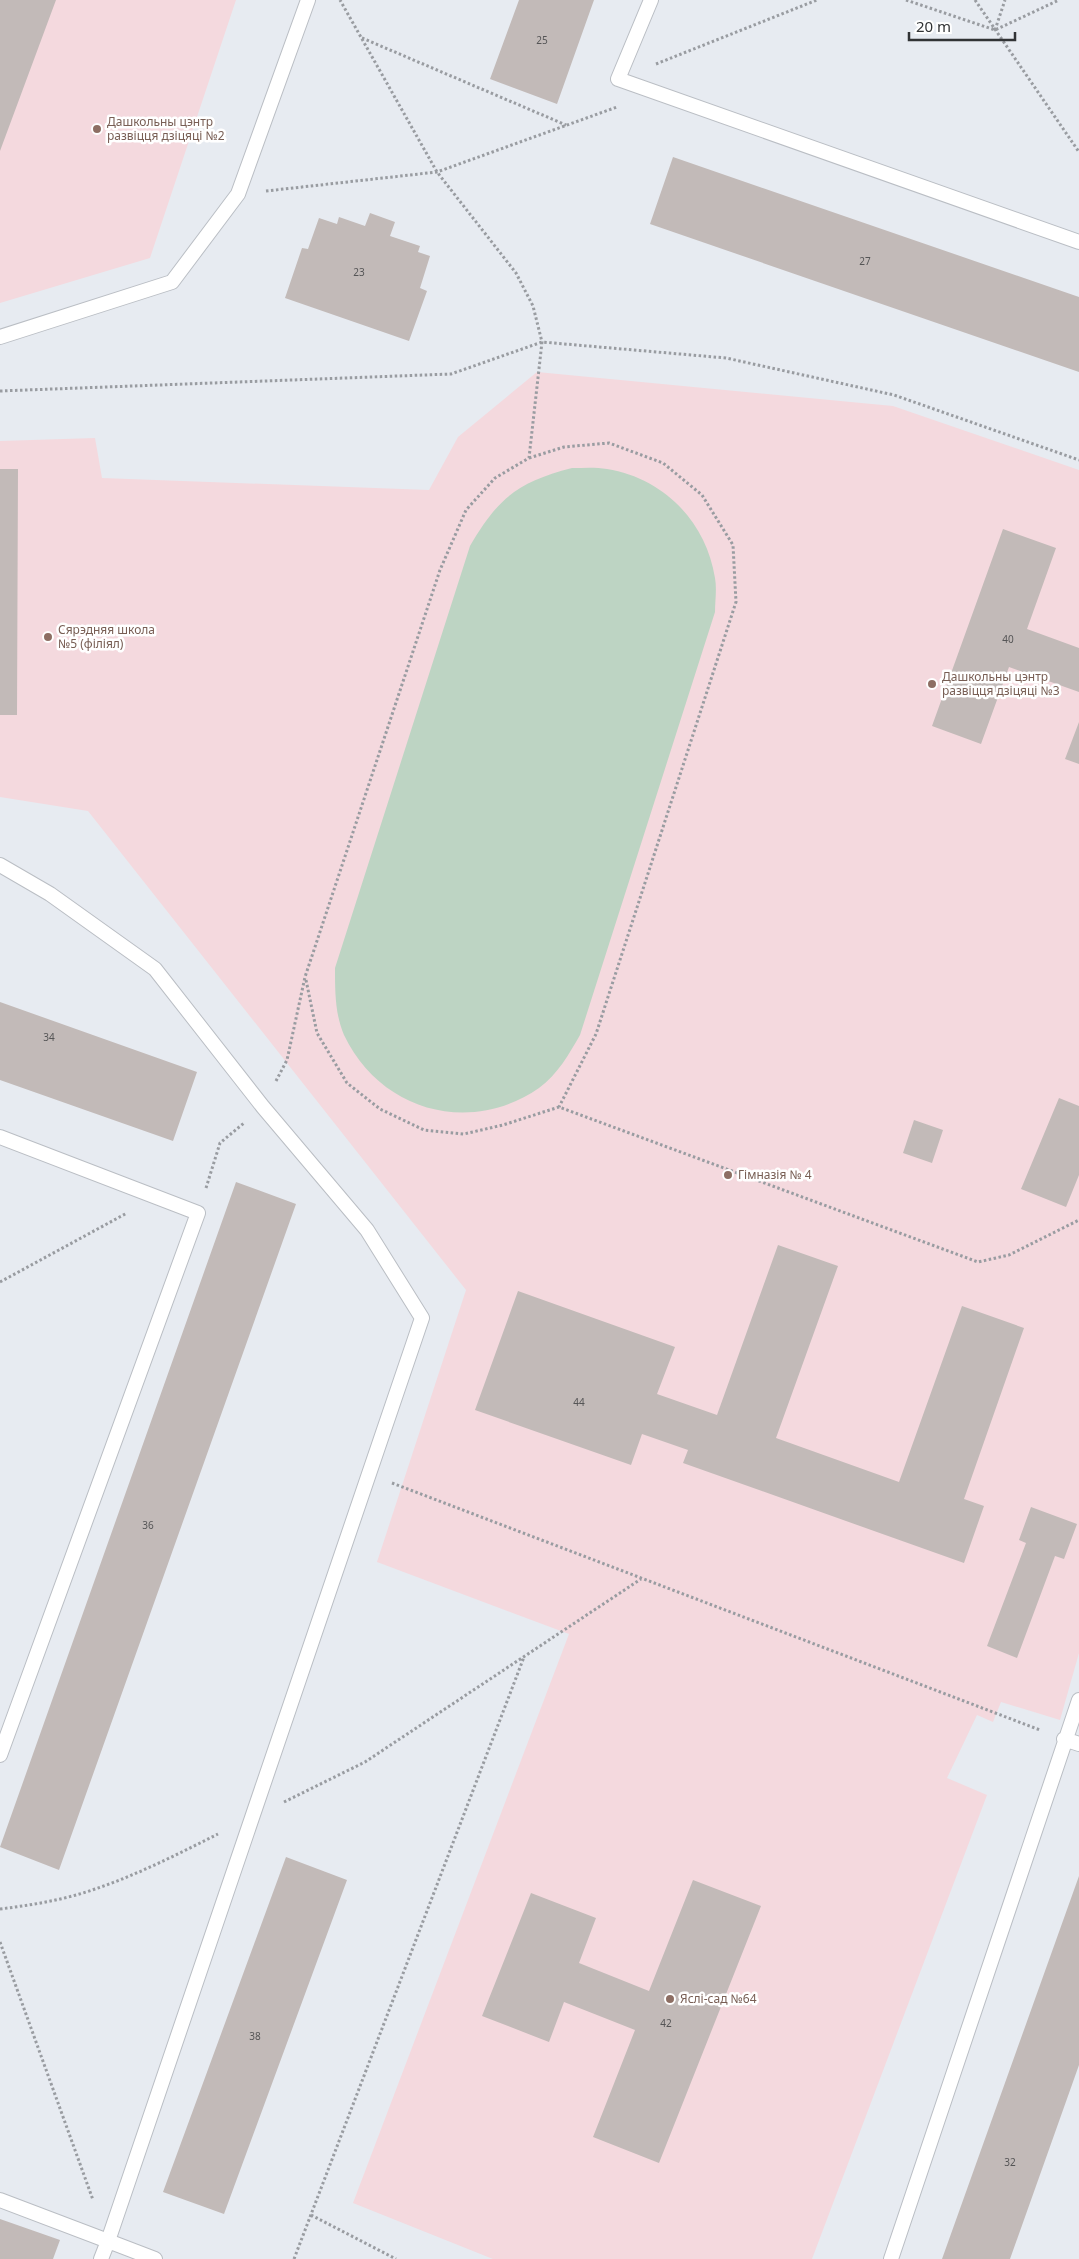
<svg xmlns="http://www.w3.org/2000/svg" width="1079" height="2259" font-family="'Noto Sans',sans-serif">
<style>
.education{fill:#f4d9de}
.green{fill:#bdd4c3}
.building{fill:#c2bab8}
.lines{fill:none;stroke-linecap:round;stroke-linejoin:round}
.service-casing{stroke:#babec4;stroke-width:16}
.path{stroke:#999ca1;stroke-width:3;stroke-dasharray:2.5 2.5;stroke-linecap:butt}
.service{stroke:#fff;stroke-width:14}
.education-dot{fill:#8d6e63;stroke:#fff;stroke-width:2}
.labels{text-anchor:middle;stroke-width:5;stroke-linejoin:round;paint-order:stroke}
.number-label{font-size:10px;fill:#555556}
.education-label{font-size:12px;fill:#785e54;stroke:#fff;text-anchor:start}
</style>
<rect width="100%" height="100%" fill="#e7ebf1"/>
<path class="education" d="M0 0H236L150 258 0 303Z
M537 372 893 406 1079 470V1653L1060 1720 1001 1702 993 1722 977 1715 947 1778 987 1795 812 2259H493L353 2203 569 1634 377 1562 466 1290 88 811 0 797V441L95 438 102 478 429 490 458 437Z"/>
<path class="green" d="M572 468C583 468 596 467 607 469 663 478 706 521 715 578 717 589 715 601 715 612L580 1035C569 1054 558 1074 539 1088 470 1136 380 1111 344 1035 335 1014 335 991 335 968L470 546C498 498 518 482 572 468Z"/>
<path class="building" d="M0 0H56L0 151Z
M519 0H594L557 104 490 79Z
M673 157 1079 297V372L650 224Z
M370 213 395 222 390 236 420 246 418 252 430 256 420 288 427 291 409 341 285 298 302 248 308 249 319 218 337 224 339 217 365 226Z
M0 469H18L17 715H0Z
M1003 529 1056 548 1027 629 1079 648V692L1009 667 981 744 932 726Z
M1079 722V764L1065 759Z
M0 1002 197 1072 173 1141 0 1080Z
M1059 1098 1079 1106V1175L1066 1207 1021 1189Z
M914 1120 943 1130 932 1163 903 1153Z
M236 1182 296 1204 59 1870 0 1847Z
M778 1245 838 1266 776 1438 899 1482 962 1306 1024 1328 964 1499 984 1506 964 1563 683 1463 688 1450 642 1434 631 1465 475 1410 518 1291 675 1347 657 1394 717 1415Z
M1031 1507 1077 1524 1064 1559 1055 1556 1017 1658 987 1646 1026 1543 1019 1540Z
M286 1857 347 1880 224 2214 163 2192Z
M1079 1876V2065L1010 2259H942Z
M693 1880 761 1906 659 2163 593 2137 635 2030 564 2002 549 2042 482 2016 531 1893 596 1918 579 1963 649 1991Z
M0 2219 60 2240 53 2259H0Z"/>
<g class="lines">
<defs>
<path id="service" d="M651 0 618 79 1079 242
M0 337 172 282 238 194 308 0
M0 865 50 894 155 969 263 1107 367 1230 422 1318 108 2241 155 2259
M0 1137 198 1213 0 1755
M1064 1739 1079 1744
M0 2200 108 2241 101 2259
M891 2259 1079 1700"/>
</defs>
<use href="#service" class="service-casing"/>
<path class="path" d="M906 0 995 30 1059 0
M975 0 1079 152
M995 30 1005 0
M362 38 566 125
M656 64 817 0
M266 191 437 172 617 107
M0 391 451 374 542 342 726 358 894 395 1079 460
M529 458 564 447 609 443 663 463 702 495 733 545 736 602 596 1034 559 1107
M306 980 317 1033 347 1083 380 1109 424 1130 464 1134 503 1125 559 1107 978 1262 1009 1255 1079 1220
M276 1081 287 1060 305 977 440 570 466 510 495 478 529 458 542 342 533 306 516 273 437 172 340 0
M206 1188 220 1143 244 1123
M0 1282 127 1213
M392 1483 1040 1730
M284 1802 365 1762 641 1579
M0 1909C32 1905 64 1900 95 1889 137 1875 178 1854 218 1834
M0 1942 93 2200
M311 2215 396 2259
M294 2259 524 1657"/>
<use href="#service" class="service"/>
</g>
<g class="education-dot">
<circle cx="97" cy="129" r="5"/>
<circle cx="48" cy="637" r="5"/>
<circle cx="932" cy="684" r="5"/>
<circle cx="728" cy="1175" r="5"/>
<circle cx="670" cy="1999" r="5"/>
</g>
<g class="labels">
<g class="number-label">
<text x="542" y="44">25</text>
<text x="865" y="265">27</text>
<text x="359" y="276">23</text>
<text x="1008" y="643">40</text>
<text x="49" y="1041">34</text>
<text x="579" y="1406">44</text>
<text x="148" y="1529">36</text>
<text x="666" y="2027">42</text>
<text x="255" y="2040">38</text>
<text x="1010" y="2166">32</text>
</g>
<g class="education-label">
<text x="107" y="126">Дашкольны цэнтр<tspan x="107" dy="14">развіцця дзіцяці №2</tspan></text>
<text x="58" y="634">Сярэдняя школа<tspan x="58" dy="14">№5 (філіял)</tspan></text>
<text x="942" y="681">Дашкольны цэнтр<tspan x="942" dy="14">развіцця дзіцяці №3</tspan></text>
<text x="738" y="1179">Гімназія № 4</text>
<text x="680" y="2003">Яслі-сад №64</text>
</g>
</g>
<path d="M909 32v8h106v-8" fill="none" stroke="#313335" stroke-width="2.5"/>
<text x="916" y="32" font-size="15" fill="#313335" stroke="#ffffff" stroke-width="4" paint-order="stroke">20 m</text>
</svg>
